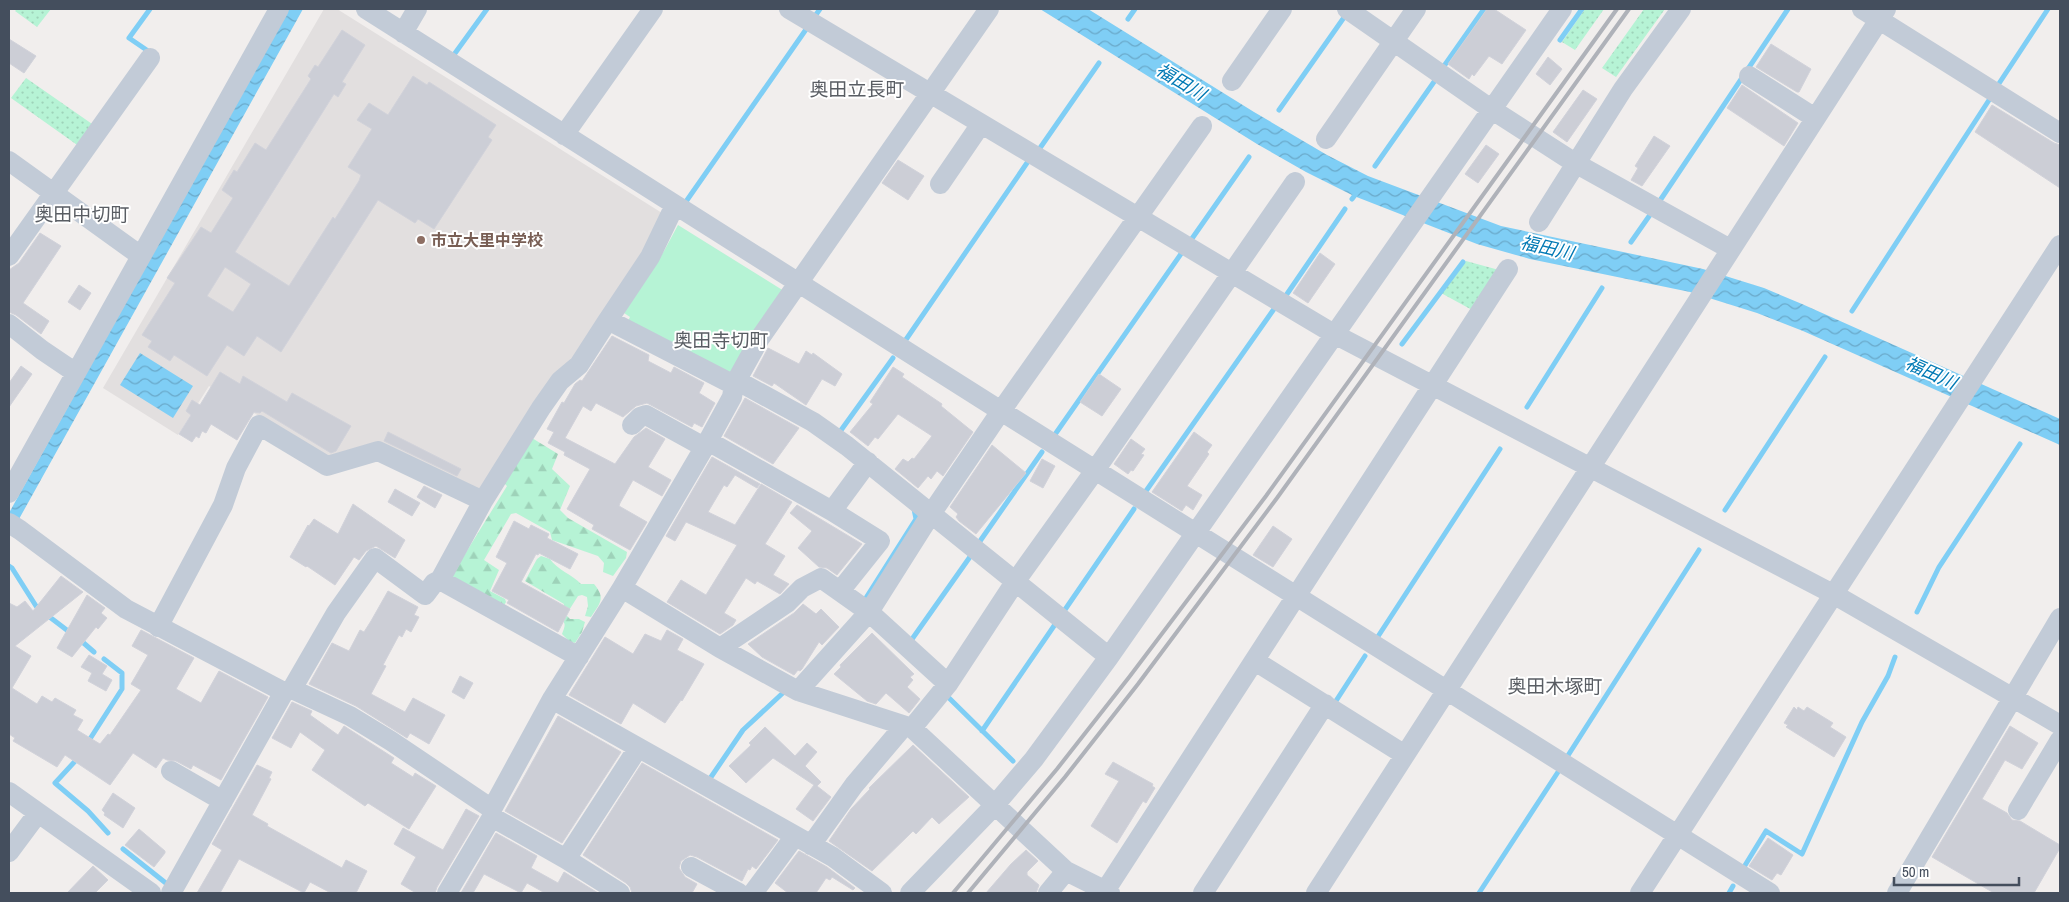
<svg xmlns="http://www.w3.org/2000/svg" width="2069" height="902" font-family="'Archivo Narrow','Noto Sans JP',sans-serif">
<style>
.education{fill:#e2dfdf}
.grass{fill:url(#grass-dots)}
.forest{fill:url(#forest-firs)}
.garden{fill:#b6f3d5}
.water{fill:url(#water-waves)}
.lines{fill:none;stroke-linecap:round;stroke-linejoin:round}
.stream{stroke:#7fcef5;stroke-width:5}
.building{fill:#ccced6;stroke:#d1d2da;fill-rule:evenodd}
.minor{stroke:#c2cbd7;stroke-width:20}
.rail{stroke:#afb2b9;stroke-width:4}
.education-dot{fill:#8d6e63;stroke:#fff;stroke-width:2}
.labels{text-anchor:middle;stroke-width:4;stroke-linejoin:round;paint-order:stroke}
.education-label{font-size:16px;font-weight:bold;fill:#785e54;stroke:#fff;text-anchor:start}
.water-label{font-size:18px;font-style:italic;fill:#0079b4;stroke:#fff}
.quarter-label{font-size:19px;fill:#595d63;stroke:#fff}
</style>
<defs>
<pattern id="grass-dots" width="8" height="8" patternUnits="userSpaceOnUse" patternTransform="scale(1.25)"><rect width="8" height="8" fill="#b6f3d5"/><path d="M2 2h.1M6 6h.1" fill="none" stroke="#9ed2b9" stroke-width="1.8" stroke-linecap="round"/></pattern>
<pattern id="forest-firs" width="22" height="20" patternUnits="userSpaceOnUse" patternTransform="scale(1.25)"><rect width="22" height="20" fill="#b6f3d5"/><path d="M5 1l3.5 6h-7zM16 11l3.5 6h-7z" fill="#9ed2b9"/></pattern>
<pattern id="water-waves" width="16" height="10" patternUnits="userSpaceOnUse" patternTransform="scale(1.25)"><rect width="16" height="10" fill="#7fcef5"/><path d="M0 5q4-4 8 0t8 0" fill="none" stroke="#6aa9ca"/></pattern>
</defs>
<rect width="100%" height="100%" fill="#f1eeed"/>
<path class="education" d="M324 9H337L662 213 644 259 483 489 469 491 377 445 332 460 209 386 178 435 103 388Z"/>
<path class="grass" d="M17 9H51L37 27 15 11Z
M1585 9H1604L1575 50 1562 42Z
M1644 9H1665L1616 77 1602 68Z
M26 78 95 126 80 147 11 98Z
M1466 261 1499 270 1474 311 1441 293Z"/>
<path class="forest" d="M532 438 558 454 552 469 570 486 560 510 568 518 627 552 626 558 613 576 603 572 604 563 598 556 552 540 550 532 516 513 511 514 484 560 499 570 490 591 505 599 506 602 503 607 454 580 452 575 507 486 504 483Z
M541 556 550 559C556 569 573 575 581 584H594C606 598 600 603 591 617L585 616 588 606 587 597 582 595 578 596 566 615 570 619H579L585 622 582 632 575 643 569 641 562 634C565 626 567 623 559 617L564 604 525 581 537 559Z"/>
<path class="garden" d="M678 225 784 291 734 370 726 375 627 323 630 317 624 313 664 251Z"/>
<path class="water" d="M288 9H303L9 537V513Z
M1040 9H1088L1254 112 1327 155 1368 176 1501 226 1703 269 1764 288 1802 304 2060 419V445L1803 331 1757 313 1690 292 1530 259 1477 244 1354 196 1306 172 1257 144Z
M140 353 193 386 173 418 120 385Z"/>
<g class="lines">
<path class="stream" d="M150 9 129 38 151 53
M815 16 820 9
M1128 19 1135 9
M1560 40 1582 9
M453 56 487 9
M1444 66 1484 9
M1998 85 2048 9
M1279 110 1345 16
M1040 148 1099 63
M1375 166 1436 79
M1352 199 1358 191
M1659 202 1788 9
M685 203 807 28
M1191 240 1249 157
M1631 242 1652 212
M1287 294 1345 209
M1852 311 1991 97
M905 341 1029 160
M1402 344 1463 262
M1527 407 1602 288
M1056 433 1183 251
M841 435 839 433 893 358
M1146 491 1274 309
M1725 510 1825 357
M978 544 1042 452
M9 566 12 568 36 606 41 609
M864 601 916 519 914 509
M1917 612 1939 567 2020 444
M1062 614 1134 509
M47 615 72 634
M1377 638 1500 449
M79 639 94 652
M910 642 972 554
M946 695 1013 761
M1334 704 1365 656
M982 731 1056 623
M88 742 122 689V673L104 659
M1567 757 1699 550
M78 758 55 783 88 811 108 833
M709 780 743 730 785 691
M123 849 167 884
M1744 867 1766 831 1802 854 1862 722 1888 676 1895 657
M1479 893 1558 772
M1729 893 1733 886"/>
</g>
<path class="building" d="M1487 9H1494L1526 30 1502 64 1489 56 1474 76 1472 74 1469 79 1448 64Z
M342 30 365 45 342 82 346 84 338 97 334 94 235 252 289 286 333 217 335 219 359 181 361 175 348 167 372 129 357 120 369 103 388 115 413 76 427 85 429 82 496 125 488 137 492 140 434 229 418 219 415 223 378 200 281 352 257 336 244 356 227 345 207 376 174 355 170 361 148 347 152 341 142 335 175 283 167 278 201 227 211 233 233 198 222 190 234 170 237 172 255 143 266 150 311 79 308 76 315 65 318 67ZM225 267 251 284 233 312 207 296Z
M9 39 36 56 24 73 9 63Z
M1771 44 1811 69 1799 92H1797L1756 67Z
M1548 57 1562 69 1550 85 1536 74Z
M1742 85 1798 123 1784 146 1727 108Z
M1583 90 1597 99 1567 142 1553 132Z
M1992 105 2054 143 2060 145V188L1975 132Z
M1654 136 1670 146 1642 186 1631 180 1638 168 1635 166Z
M1486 145 1499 154 1478 183 1465 174Z
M898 160 924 176 908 200 882 183Z
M40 233 61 246 23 303 49 321 41 334 16 315 9 312V270L19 263Z
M1320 253 1335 264 1308 303 1293 293Z
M79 285 91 293 80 310 68 302Z
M612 336 649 355 648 361 671 373 674 367 704 383 699 393 715 403 702 427 694 423 692 427 647 403 636 406 623 417 596 403 591 411 583 406 565 438 615 464 634 437 646 428 665 439 648 467 671 480 662 496 633 480 620 503 619 506 647 522 630 550 592 529 594 525 567 509 590 469 564 455 565 452 548 443 554 432 547 429 562 402 564 403 575 384 580 380 582 381Z
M768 348 799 364 806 351 812 355 813 353 842 374 835 386 822 379 806 405 774 383 772 386 753 376Z
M21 366 32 374 9 407V383Z
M893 367 904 374 902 377 942 404 941 406 973 432 943 476 937 471 931 479 928 476 918 488 895 469 903 459 908 462 912 458 914 459 932 436 898 414 878 439 875 437 868 446 850 432 873 404 870 402Z
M220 372 240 384 243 376 287 402 292 393 351 426 336 451 331 453 262 411 260 413 254 412 237 440 211 424 206 433 202 431 199 438 196 436 192 442 179 434 191 415 186 411 192 400 200 405Z
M1099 374 1121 389 1102 416 1080 402Z
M745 398 799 428 773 464 724 436Z
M388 432 461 469 457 476 384 441Z
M1194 432 1212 445 1207 452 1209 454 1187 486 1202 495 1193 510 1186 505 1182 511 1152 492Z
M1131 439 1145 449 1141 454 1144 455 1133 471 1131 470 1128 474 1114 464Z
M992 445 1026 473 976 534 959 521 956 517 958 514 950 507Z
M712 457 760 484 757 488 735 475 727 487 724 485 708 512 735 525 761 484 792 502 765 544 785 556 773 575 789 584 780 594 757 581 755 584 746 578 724 613 736 620 733 625 720 634 667 602 681 580 706 595 737 545 686 522 675 541 666 536Z
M1042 459 1055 466 1043 488 1030 481Z
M424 486 442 495 435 508 417 497Z
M395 489 420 503 412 516 388 502Z
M353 504 405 540 395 558 376 546 366 551 359 560 354 557 335 585 307 566 306 567 290 557 308 525 309 526 314 519 338 534Z
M797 505 862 544 837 575 827 568 819 567 798 548 812 531 790 513Z
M514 521 529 529 531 525 549 534 547 538 578 554 570 569 539 553 538 555 536 554 521 582 570 609 558 632 507 603 509 600 492 591 507 563 496 557Z
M1273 526 1292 539 1273 567 1253 555Z
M61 576 83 592 15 646 31 656 12 688 37 704 42 696 52 702 55 698 76 710 73 715 83 720 77 730 100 744 108 734 110 735 141 690 131 684 148 655 132 646 141 630 194 658 176 689 201 703 219 671 268 697 221 780 193 765 191 769 176 761 167 760 163 758 156 768 133 753 110 785 65 755 57 767 13 741 15 738 9 734V603L17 607 25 601 33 611Z
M388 591 418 607 414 615 419 617 411 632 406 629 402 637 399 635 383 665 386 666 371 694 405 712 413 698 445 715 429 744 410 733 407 738 356 706 309 684 332 643 349 651 360 630 364 632 371 621Z
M87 595 105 608 101 613 107 618 98 629 96 627 72 657 57 648Z
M803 604 816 614 821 609 839 627 822 645 819 642 802 669 800 671 798 670 794 675 762 657 748 644 794 613Z
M667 630 683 639 677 650 704 664 682 701 681 700 665 723 633 703 621 724 569 695 605 637 633 654 645 634 661 641Z
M872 633 914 674 910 677 913 680 907 687 920 699 909 713 886 693 876 704 867 701 834 674 841 667 840 665Z
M89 655 107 666 102 674 112 680 106 691 88 681 92 673 81 667Z
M460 676 473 683 464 699 452 692Z
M292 702 312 711 310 715 338 735 344 726 394 758 391 763 413 777 415 773 436 786 409 829 368 803 365 806 312 770 325 750 300 732 291 748 272 738Z
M1794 707 1797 710 1798 707 1804 711 1807 707 1833 723 1830 727 1846 737 1834 757 1786 727 1788 725 1784 723Z
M558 716 621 752 562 843 505 811Z
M2010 726 2038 743 2022 769 2005 760 1982 799 2007 813 2012 820 2020 821 2060 845V848L2034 893H1994L1932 857Z
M765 727 795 756 807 743 817 752 805 766 821 782 817 786 831 797 813 821 796 809 814 785 773 758 746 783 729 766 751 745 749 743Z
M913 745 969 797 939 824 932 817 916 834 913 831 872 871 829 841 851 809 870 789 869 788Z
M1113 762 1153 784 1152 786 1155 788 1146 803 1143 801 1117 843 1091 826 1119 781 1105 774Z
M642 763 778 840 756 869 752 866 750 870 748 869 742 881 697 857 690 855 681 861 679 868 685 877 697 884 692 893H632L630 887 626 883 583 855Z
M257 765 272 772 269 778 271 779 252 815 268 824 267 826 342 868 346 860 367 871 356 893H331L310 882 304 893 239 859 220 893H197L222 850 212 844Z
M113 793 135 808 123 828 104 815 105 813 102 810Z
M466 809 479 816 437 887 435 893H416L401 884 416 857 394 844 403 828 443 850Z
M139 829 165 851V853L154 867 125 845Z
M496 833 537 856 531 868 558 883 564 872 598 893H545L527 883 521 893 484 874 473 893H461Z
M1768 838 1793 855 1781 875 1777 873 1772 880 1749 866Z
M1026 850 1038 861 1027 872V875L1039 885 1036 893H986L1011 864Z
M799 851 827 867 855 888 853 890 832 877 830 880 826 878 816 893H788L775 883Z
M93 866 108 880 95 893H67Z"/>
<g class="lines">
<path class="minor" d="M366 9 1001 411 1770 893
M789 9 1334 334 1835 595 2060 725
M1347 9 1491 109 1575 163 1730 249
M1862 9 2060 133
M403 33 417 9
M1749 76 1815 118
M1232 81 1282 9
M564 135 653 9
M1326 139 1416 9
M9 161 141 256
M940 184 981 124
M1539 222 1623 89 1681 9
M9 256 150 58
M608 320 650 257 675 205
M9 324 42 350 76 373
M736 380 813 422 847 446 1109 657
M632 425 640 417 646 415 704 447
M708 441 832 511
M9 493 279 9
M9 523 20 530 126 609 284 692
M440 580 579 657
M622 588 720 648 798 691 869 612 931 514 1001 411 1202 126
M840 591 880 541 832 511 868 462
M158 627 223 505 236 468 259 425 327 466 378 451 483 501 541 408 560 381 579 365 608 320 734 385
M720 648 787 603 802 588 821 578 869 612 948 684
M1255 661 1405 755
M292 689 336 613 375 558 425 595 434 583 440 580 483 501
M798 691 912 728 948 684 1015 582 1096 469 1295 182
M552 699 833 857 882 893
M912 728 1066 871 1110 893
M171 771 223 801
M9 792 151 893
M2018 810 2060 740
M492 817 566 859 620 893
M811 845 854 785 904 726
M9 852 38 813
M566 859 638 748
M691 867 739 893
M1105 891 1508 269
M171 893 284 692 292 689 350 716 391 741 492 809
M447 893 492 817V809L552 699 622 588 708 441 732 397 734 385 760 338 989 9
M753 893 795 836
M910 893 994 806 1034 759 1109 657 1562 9
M1048 893 1066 871
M1203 893 1325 704
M1316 893 1886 9
M1640 893 2060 245
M1897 893 2060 618"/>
<path class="rail" d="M953 893 1057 769 1130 676 1266 496 1617 9
M968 893 1065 777 1138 684 1277 498 1629 9"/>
</g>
<circle class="education-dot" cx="421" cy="240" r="5"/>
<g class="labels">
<g class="education-label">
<text x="431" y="246">市立大里中学校</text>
</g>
<g class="water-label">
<text transform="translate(1181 82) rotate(31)" y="6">福田川</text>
<text transform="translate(1547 248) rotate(13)" y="6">福田川</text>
<text transform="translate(1931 373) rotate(24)" y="6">福田川</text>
</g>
<g class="quarter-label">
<text x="857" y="96">奥田立長町</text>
<text x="82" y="221">奥田中切町</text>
<text x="721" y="347">奥田寺切町</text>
<text x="1555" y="693">奥田木塚町</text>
</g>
</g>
<rect width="2069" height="902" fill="none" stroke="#444e5d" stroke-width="20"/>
<path d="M1894 877v8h125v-8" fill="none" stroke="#444e5d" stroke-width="2.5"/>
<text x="1902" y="877" font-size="15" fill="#444e5d" stroke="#ffffff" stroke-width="4" paint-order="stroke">50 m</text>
</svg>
